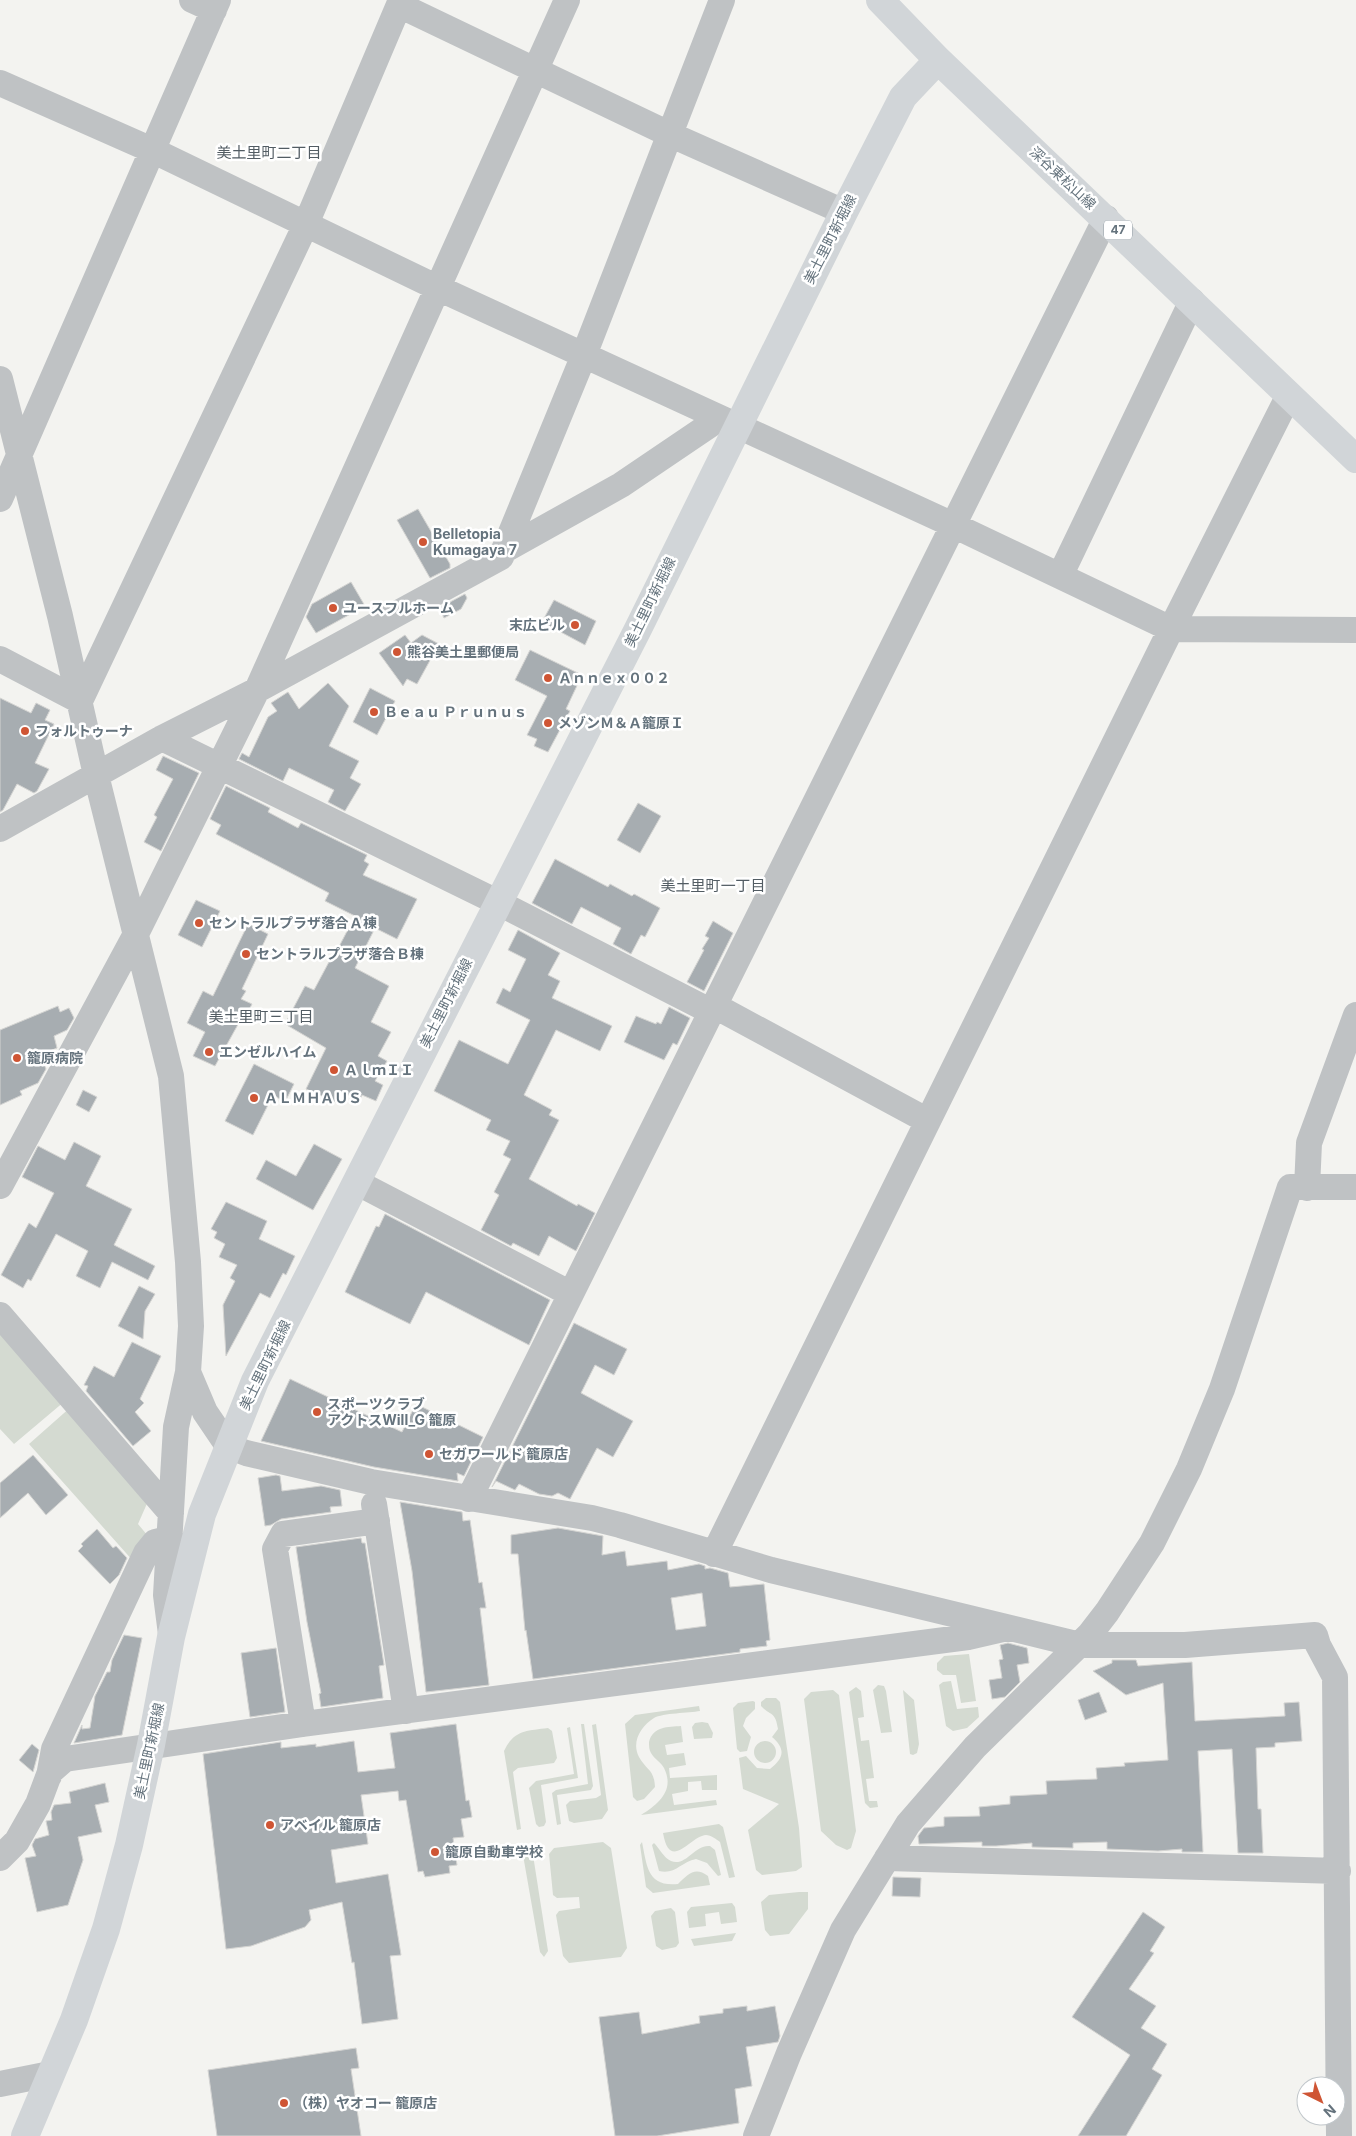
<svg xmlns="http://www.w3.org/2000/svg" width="1356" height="2136" font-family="Inter,'Noto Sans JP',sans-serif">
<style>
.green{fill:#d4dad1}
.building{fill:#a7adb1;stroke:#d4d4d2;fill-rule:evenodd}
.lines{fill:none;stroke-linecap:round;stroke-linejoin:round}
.minor{stroke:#bfc2c4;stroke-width:26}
.major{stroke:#d1d5d8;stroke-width:28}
.poi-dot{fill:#cf5534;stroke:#fff;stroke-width:2}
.labels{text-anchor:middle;stroke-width:5;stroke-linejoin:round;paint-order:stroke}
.shield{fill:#fff;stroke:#939da4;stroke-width:1}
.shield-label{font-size:12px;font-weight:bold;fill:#65737d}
.street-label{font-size:14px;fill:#65737d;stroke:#fff}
.poi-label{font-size:14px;font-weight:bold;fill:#65737d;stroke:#fff;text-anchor:start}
.neighbourhood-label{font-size:15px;fill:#525c63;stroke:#fff}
</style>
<rect width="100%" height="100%" fill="#f3f3f0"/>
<path class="green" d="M0 1324 65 1401 14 1444 0 1429Z
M72 1406 149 1499 138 1524 148 1536 134 1562 29 1444Z
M969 1654 976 1701 961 1703 956 1675H943L937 1670V1663L944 1656Z
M951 1681 957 1709 978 1707 979 1717 967 1728 953 1731 946 1726 939 1685 943 1682Z
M878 1685 884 1686 886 1691 892 1732 881 1733 873 1690Z
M856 1687 861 1691 864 1717 858 1718 861 1741 869 1740 874 1778 866 1779 869 1801H877L878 1807 870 1808 865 1803 849 1692Z
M833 1690 839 1695 856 1831 851 1848 847 1850 836 1845 821 1831 804 1699 811 1692Z
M903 1690 914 1700 919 1744 917 1753 913 1755 910 1754Z
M766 1698H776L780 1702 799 1828 802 1867 796 1871 762 1875 756 1870 748 1830 779 1804 743 1789 739 1758 746 1756 757 1768 770 1769C784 1758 786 1749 772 1737L778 1729C775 1711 772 1717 761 1706V1702Z
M753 1701 755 1702V1709L746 1718 743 1726 751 1737 747 1751 740 1752 737 1749 733 1708 738 1703Z
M699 1706 700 1711C689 1713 663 1713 654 1718 641 1726 631 1742 639 1757 647 1771 654 1769 655 1787L644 1799 637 1801 633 1797 625 1724 635 1715Z
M702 1722 708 1723 713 1733 712 1738 694 1739 692 1727 695 1723Z
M581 1724H584L593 1786 591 1790 557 1795 561 1824 557 1825 552 1793 556 1790 588 1784Z
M596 1724 608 1810 602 1819 574 1823 569 1821 566 1805 570 1801 596 1798 601 1795 592 1725Z
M681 1726 683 1742 665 1745 667 1755 684 1753 686 1765 669 1768 670 1778 717 1775V1790H702L701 1781 688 1782V1791L672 1794 674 1805 716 1800 717 1805 641 1815C659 1804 675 1790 664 1768 661 1762 654 1759 651 1753 649 1750 649 1746 649 1742 653 1726 668 1727 681 1726Z
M570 1727 578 1778 541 1785 546 1822 544 1826 539 1827 536 1824 529 1788 536 1781 574 1774 567 1728Z
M548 1728 552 1731 557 1758 554 1763 518 1768 513 1772 521 1829 517 1830 504 1751C514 1730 526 1731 548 1728Z
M754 1752a11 11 0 1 1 22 0a11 11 0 1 1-22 0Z
M719 1824 723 1827 735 1877 729 1878 720 1842C716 1839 711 1835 706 1835 690 1836 670 1873 663 1833Z
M603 1842 611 1848 627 1948 621 1957 569 1963 563 1956 556 1915 559 1911 580 1908 579 1897 557 1898 553 1895 549 1854 554 1848Z
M642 1842C647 1866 647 1887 678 1884 688 1874 695 1866 708 1876L710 1885 653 1893 646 1887 640 1845Z
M654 1843C659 1848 664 1858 671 1861 686 1867 695 1844 710 1846L715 1850 721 1875 718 1876 707 1863 696 1859C681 1862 675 1875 659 1871L652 1845Z
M527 1852 533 1855 548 1951 544 1957 540 1952 523 1855Z
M799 1892H808V1909L789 1934 770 1936 765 1930 761 1902 769 1895Z
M732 1903 735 1907 737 1922 721 1924 719 1912 705 1914 706 1926 689 1928 687 1912 691 1907Z
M671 1908 675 1912 679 1943 676 1947 662 1950 656 1946 651 1916 655 1911Z
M736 1933 732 1941 694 1946 691 1939Z"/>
<path class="building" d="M418 509 450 564V568L430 578 397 520Z
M351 582 365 606 316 633 306 617 312 604Z
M465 594 467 598 461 609 444 618 439 608Z
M554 600 596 621 585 645 542 622Z
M405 635 411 643 422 635 439 644 417 684 407 679 403 686 379 653Z
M530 650 582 675 566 709 570 711 548 752 534 746 537 739 527 735 547 696 515 680Z
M328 683 349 706 329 746 359 761 350 778 361 784 345 811 328 802 334 790 289 768 283 781 239 759 242 753 249 757 268 717 277 711 271 703 288 692 299 709Z
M370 688 395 701 377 735 353 722Z
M0 698 31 713 36 703 50 710 45 720 54 724 35 763 49 769 37 791 34 793 17 784 3 810 0 812Z
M163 756 199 773 161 851 144 842 157 817 154 815 173 779 156 770Z
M226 786 270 808 268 812 298 828 301 823 367 855 364 861 369 864 363 875 417 899 397 939 375 928 355 968 389 986 371 1022 391 1032 378 1056 387 1061 375 1081 383 1085 376 1101 362 1095 360 1099 345 1094 340 1104 306 1089 326 1048 285 1024 305 986 314 990 330 960H332L355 916 325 901 329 893 216 834 221 825 210 819Z
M638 803 661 816 640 853 617 840Z
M555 859 608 887 610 884 632 896 634 894 660 908 645 937 641 935 631 954 613 944 621 928 581 907 572 924 532 903Z
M196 900 220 911 202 947 178 935Z
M713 921 733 933 704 991 687 982 704 950 702 949 709 938 705 936Z
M248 924 268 934 242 989 246 991 241 999 252 1004 244 1020 241 1019 215 1066 193 1056 205 1032 187 1023 203 991 213 996Z
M518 930 560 953 548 975 560 981 552 998 612 1026 600 1051 556 1030 524 1095 552 1110 549 1115 559 1120 529 1179 577 1206 578 1204 595 1213 576 1251 549 1236 539 1256 513 1243 511 1246 481 1230 499 1195 494 1192 511 1159 503 1155 510 1141 486 1130 491 1120 434 1091 459 1040 508 1064 530 1020 496 1003 503 988 510 992 526 959 508 950Z
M58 1006 60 1012 69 1008 74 1018 67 1030 54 1036 57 1048 40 1055 46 1069 38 1083 20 1091 22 1095 0 1105V1030Z
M669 1007 690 1018 677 1045 673 1043 664 1060 624 1042 636 1016 656 1024 657 1022 661 1024Z
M254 1064 294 1084 285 1102 273 1095 253 1135 225 1121Z
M83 1090 97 1097 89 1112 76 1105Z
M74 1142 101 1156 86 1186 132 1209 114 1245 155 1266 148 1280 112 1262 100 1288 76 1276 88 1251 56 1234 31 1281 28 1279 23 1288 1 1275 29 1223 36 1228 54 1193 22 1177 38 1146 65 1160Z
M314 1144 342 1159 313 1210 256 1179 266 1160 296 1176Z
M226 1202 267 1221 259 1239 295 1256 286 1275 283 1273 270 1298 260 1293 226 1356 223 1305 235 1281 230 1278 237 1265 219 1257 225 1244 214 1238 217 1232 211 1229Z
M385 1214 550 1300 529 1345 426 1292 410 1324 345 1292 376 1226 379 1227Z
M139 1286 155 1294 145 1311 143 1339 118 1326Z
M574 1323 627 1349 614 1375 595 1365 581 1393 633 1421 613 1457 597 1448 570 1499 558 1493 552 1496 539 1494 519 1484 515 1490 496 1481 492 1487Z
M132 1342 161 1356 140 1399 144 1403 135 1412 151 1431 133 1446 86 1391 88 1386 84 1385 94 1366 114 1377Z
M290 1379 402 1432 416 1404 483 1437 464 1476 457 1473 458 1481 374 1467 261 1441Z
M33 1455 68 1495 46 1515 28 1493 0 1518V1483Z
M276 1475 280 1476 282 1491 321 1486 340 1490 342 1506 330 1507 331 1512 281 1519 271 1525 265 1526 258 1478Z
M400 1502 462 1512 463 1521 470 1520 479 1583 482 1582 486 1608H480L489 1685 426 1692 412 1571Z
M558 1528 603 1536 602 1555 625 1551 627 1566 667 1561 668 1570 699 1564 705 1566V1569L710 1568 728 1573 730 1587 764 1584 770 1640 766 1641 767 1646 740 1649V1652L533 1679 526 1630 525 1631 518 1554H511V1535ZM702 1593 706 1626 676 1630 671 1598Z
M97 1529 113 1548 116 1546 127 1558 119 1575 110 1584 78 1551 83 1546 81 1544Z
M361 1538 362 1543H365L384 1665 379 1666 383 1698 321 1707 319 1694 321 1693 307 1622 296 1547Z
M124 1635 142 1638 122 1735 74 1743 82 1725V1729L90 1728 95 1696 107 1672H110L112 1660Z
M1008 1643 1027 1648 1029 1663 1017 1665 1020 1682 1005 1697 992 1699 989 1680 1002 1678 999 1660 1003 1659 1000 1645Z
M276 1648 285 1712 250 1717 241 1653Z
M1112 1660H1136L1138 1666 1192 1662 1195 1721 1285 1716 1284 1703 1299 1702 1302 1741 1275 1743V1747L1256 1748 1258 1809H1261L1263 1853H1238L1232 1749 1198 1751 1203 1852H1182V1849L1158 1851 1107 1849V1842L1073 1843V1848L1032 1847V1843L996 1846H982V1842L919 1844 918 1836 924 1828 944 1826V1817L980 1816 979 1807 1010 1804V1796L1047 1794 1046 1781 1097 1779 1096 1768 1125 1766 1124 1763 1168 1760 1163 1683 1126 1695 1093 1671 1112 1663Z
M1099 1692 1107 1712 1085 1720 1078 1700Z
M456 1724 466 1801 469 1800 472 1817 461 1819 464 1837 453 1838 457 1865 449 1866 450 1873 425 1877 423 1871 418 1872 406 1800 399 1801 398 1791 361 1795 368 1844 331 1850 336 1883 388 1874 401 1955 390 1956 398 2019 362 2024 354 1962 352 1963 342 1902 309 1910 311 1920 305 1927 251 1946 226 1949 203 1754 281 1742V1748L316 1744V1747L354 1741 358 1772 395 1768 390 1733Z
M32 1744 39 1750 33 1772 19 1760Z
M105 1783 109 1802 95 1805 102 1832 78 1837 83 1860 68 1905 37 1912 25 1858 36 1856 32 1845 35 1839 49 1835 46 1821 52 1820 51 1812 54 1805 71 1803 69 1792Z
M893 1877 921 1878 920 1897 892 1896Z
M1143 1912 1165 1927 1150 1951 1154 1953 1129 1989 1156 2006 1141 2028 1167 2044 1152 2069 1162 2075 1126 2136H1078L1130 2055 1072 2017Z
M747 2006V2011L775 2006 780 2036 778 2042 746 2047 752 2086 735 2089 739 2123 657 2136H615L599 2017 639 2012 642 2034 700 2023 699 2016 723 2013V2009Z
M356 2048 359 2068 351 2069 361 2136H217L208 2070Z"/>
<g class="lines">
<path class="minor" d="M192 0 214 10
M399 5 669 134 844 212
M0 83 154 151 438 288 951 524 1171 629 1356 630
M0 379 60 616 96 775 171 1076 188 1262 191 1326 188 1372 205 1412 228 1446 246 1453 371 1482 592 1518 620 1525 771 1570 1080 1645H1185L1315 1635 1318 1645 1335 1677 1339 2136
M0 499 218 0
M503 551 621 485 720 418
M1060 576 1192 301
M0 659 80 701 306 224 401 0
M162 738 497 902 712 1012
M0 829 162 738 257 690 501 557 584 355 722 0
M715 1006 928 1121
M356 1182 571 1294
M0 1186 136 934 257 690 567 0
M1307 1188 1309 1143 1356 1015
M0 1315 171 1513
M469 1499C682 1073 891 644 1106 218
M374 1504 406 1711
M714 1554 1171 629 1289 395
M171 1634 166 1595 176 1427 188 1372
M303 1724 275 1549 283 1534 377 1521
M49 1776 54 1749 146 1553 155 1542 171 1538
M0 1858 17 1841 38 1804 50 1772 65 1759 303 1724 968 1637 1007 1628
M887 1858 1338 1871
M0 2084 50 2074
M756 2136 789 2053 843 1930 908 1824 975 1747 1090 1634 1107 1612 1152 1543 1189 1469 1222 1389 1290 1187H1356"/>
<path class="major" d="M880 0 938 60 1356 459
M25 2136 74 2020 106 1929 129 1845 151 1745 171 1637 202 1514 255 1381 638 629 844 212 903 97 938 60"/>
</g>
<g class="poi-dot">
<circle cx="423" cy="542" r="5"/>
<circle cx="333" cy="608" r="5"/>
<circle cx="575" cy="625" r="5"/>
<circle cx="397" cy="652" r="5"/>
<circle cx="548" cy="678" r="5"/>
<circle cx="374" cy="712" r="5"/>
<circle cx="548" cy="723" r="5"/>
<circle cx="25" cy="731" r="5"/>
<circle cx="199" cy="923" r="5"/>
<circle cx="246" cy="954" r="5"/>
<circle cx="209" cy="1052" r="5"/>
<circle cx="17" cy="1058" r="5"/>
<circle cx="334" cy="1070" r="5"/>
<circle cx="254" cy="1098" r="5"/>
<circle cx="317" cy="1412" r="5"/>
<circle cx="429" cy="1454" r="5"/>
<circle cx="270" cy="1825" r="5"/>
<circle cx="435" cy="1852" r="5"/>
<circle cx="284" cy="2103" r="5"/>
</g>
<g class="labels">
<rect class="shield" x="1104" y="220.5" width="28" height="19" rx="4"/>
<g class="shield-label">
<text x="1118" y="234">47</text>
</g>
<g class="street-label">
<text transform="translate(1063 178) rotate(43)" y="5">深谷東松山線</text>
<text transform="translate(830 239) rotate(-63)" y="5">美土里町新堀線</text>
<text transform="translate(650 602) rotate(-64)" y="5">美土里町新堀線</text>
<text transform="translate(446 1003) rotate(-63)" y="5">美土里町新堀線</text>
<text transform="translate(265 1365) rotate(-64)" y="5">美土里町新堀線</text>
<text transform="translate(149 1751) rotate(-78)" y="5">美土里町新堀線</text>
</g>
<g class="poi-label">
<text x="433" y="539">Belletopia<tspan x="433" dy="16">Kumagaya 7</tspan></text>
<text x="343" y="613">ユースフルホーム</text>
<text x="565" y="630" text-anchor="end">末広ビル</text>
<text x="407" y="657">熊谷美土里郵便局</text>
<text x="558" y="683">Ａｎｎｅｘ００２</text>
<text x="384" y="717">Ｂｅａｕ Ｐｒｕｎｕｓ</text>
<text x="558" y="728">メゾンＭ＆Ａ籠原Ｉ</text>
<text x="35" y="736">フォルトゥーナ</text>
<text x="209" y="928">セントラルプラザ落合Ａ棟</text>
<text x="256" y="959">セントラルプラザ落合Ｂ棟</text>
<text x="219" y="1057">エンゼルハイム</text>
<text x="27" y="1063">籠原病院</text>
<text x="344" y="1075">ＡｌｍＩＩ</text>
<text x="264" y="1103">ＡＬＭＨＡＵＳ</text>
<text x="327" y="1409">スポーツクラブ<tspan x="327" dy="16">アクトスWill_G 籠原</tspan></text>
<text x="439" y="1459">セガワールド 籠原店</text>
<text x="280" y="1830">アベイル 籠原店</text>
<text x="445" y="1857">籠原自動車学校</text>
<text x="294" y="2108">（株）ヤオコー 籠原店</text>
</g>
<g class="neighbourhood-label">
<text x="269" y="158">美土里町二丁目</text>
<text x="713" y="891">美土里町一丁目</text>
<text x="261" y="1022">美土里町三丁目</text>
</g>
</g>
<g transform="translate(1321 2101) rotate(138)"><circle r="24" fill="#ffffff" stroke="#c1c7cb"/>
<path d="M0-4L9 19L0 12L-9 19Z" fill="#cf5534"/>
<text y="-8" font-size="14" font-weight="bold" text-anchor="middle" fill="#65737d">N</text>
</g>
</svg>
